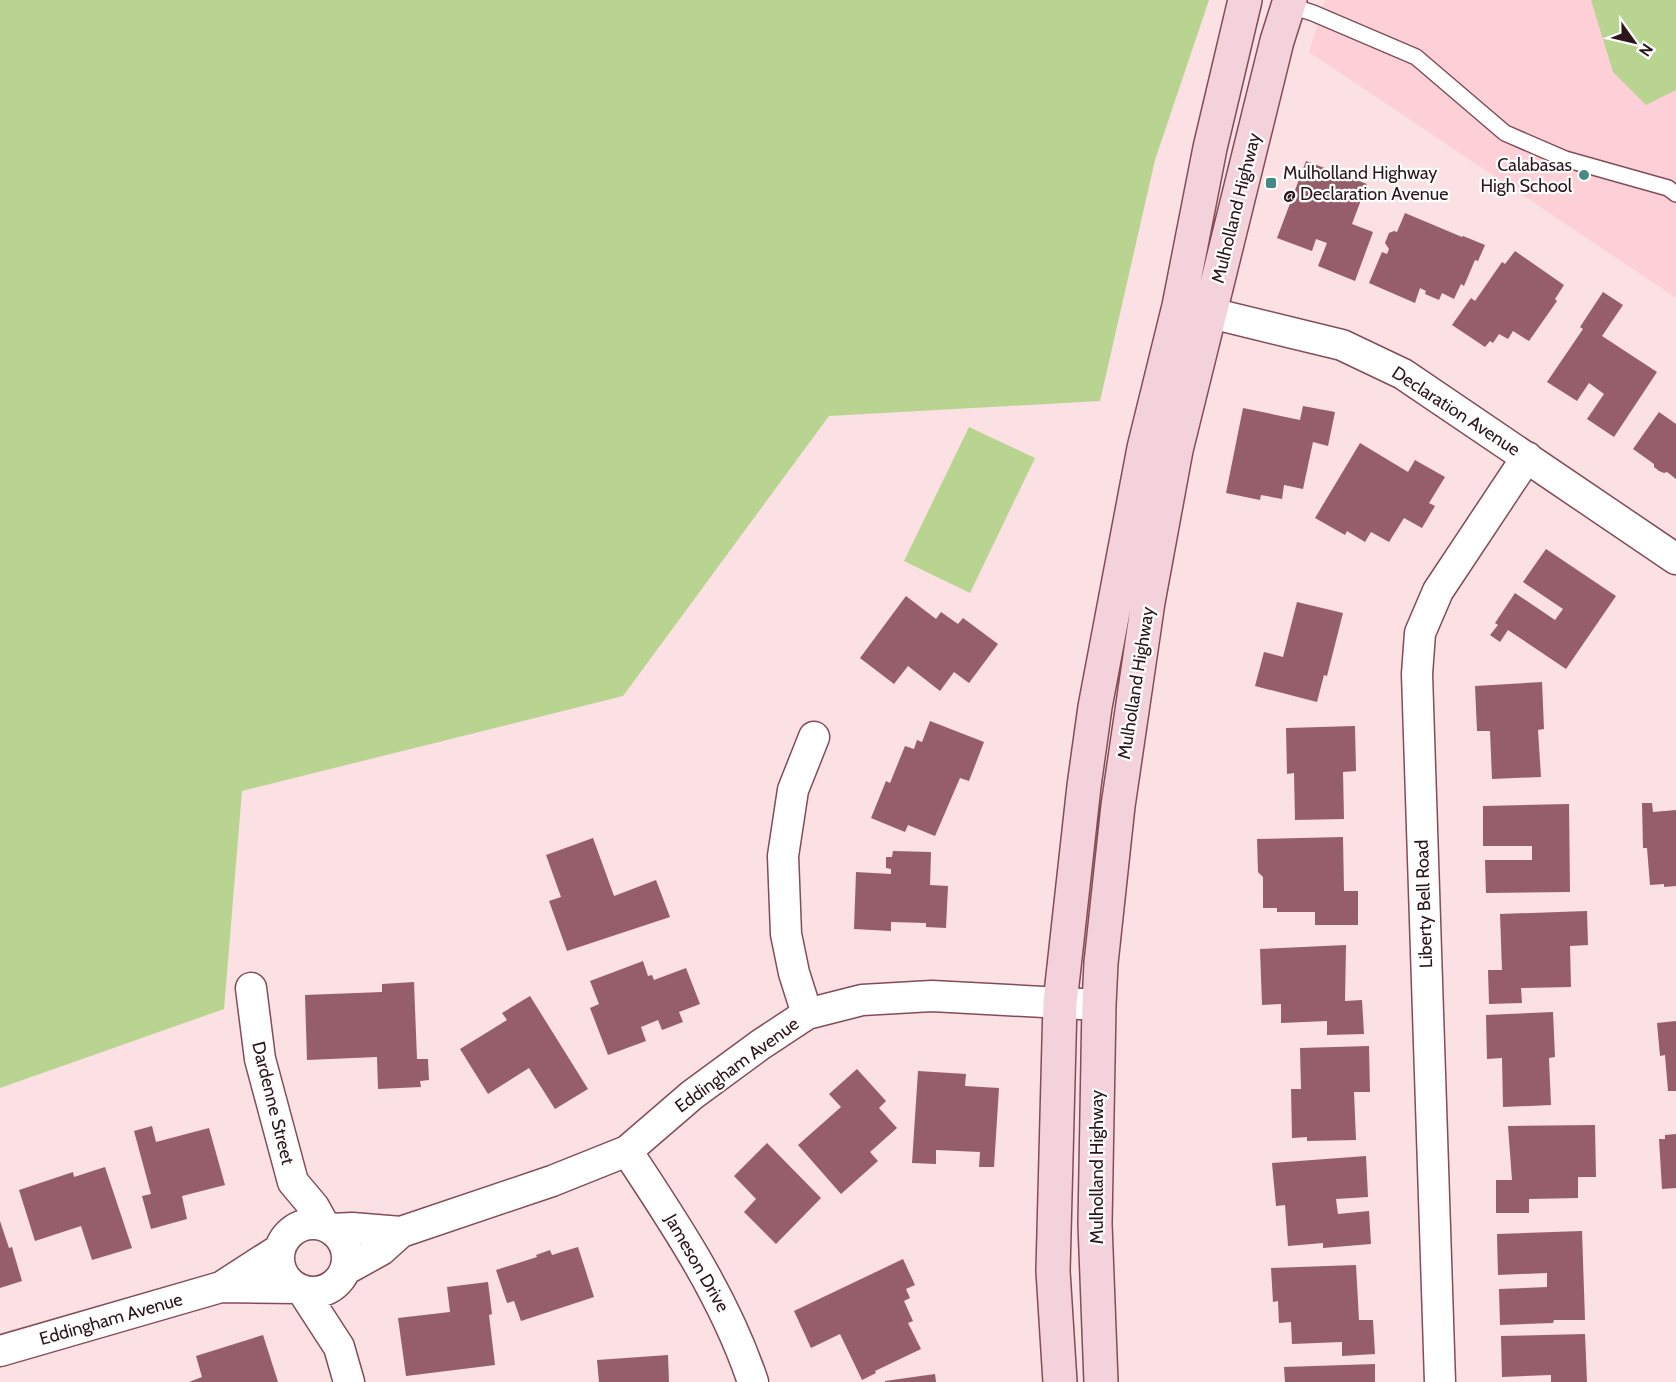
<svg xmlns="http://www.w3.org/2000/svg" width="1676" height="1382" font-family="Cabin,sans-serif">
<style>
.built{fill:#fdd0d8}
.green{fill:#b8d490}
.building{fill:#965d6a}
.lines{fill:none;stroke-linecap:round;stroke-linejoin:round}
.service-casing{stroke:#834c58;stroke-width:18}
.minor-casing{stroke:#834c58;stroke-width:33}
.secondary-casing{stroke:#834c58;stroke-width:36}
.service{stroke:#fff;stroke-width:15}
.minor{stroke:#fff;stroke-width:30}
.secondary{stroke:#f4d2db;stroke-width:33}
.poi-dot{fill:#458b83;stroke:#fff;stroke-width:2}
.labels{text-anchor:middle;stroke-width:4.5;stroke-linejoin:round;paint-order:stroke}
.poi-label{font-size:18px;fill:#2d161b;stroke:#fff;text-anchor:end}
.street-label{font-size:18px;fill:#2d161b;stroke:#fff}
</style>
<rect width="100%" height="100%" fill="#fbe0e4"/>
<path class="built" d="M1325 0H1676V298L1309 52Z"/>
<path class="green" d="M0 0H1209L1155 160 1100 401 829 416 623 696 242 791 224 1009 0 1088Z
M1591 0H1676V90L1646 105 1613 72Z
M969 427 1035 458 970 593 904 561Z"/>
<path class="building" d="M1306 161 1367 184 1352 224 1373 232 1355 281 1318 266 1327 243 1316 239 1312 251 1277 238Z
M1405 213 1462 237 1463 236 1485 245 1478 261 1475 260 1464 286 1461 284 1454 299 1442 293 1439 300 1425 294 1426 291 1420 288 1415 303 1369 283 1382 252 1387 254 1389 249 1385 243 1389 233 1394 231 1397 232Z
M1515 251 1564 285 1555 299 1557 301 1529 341 1513 331 1508 339 1499 334 1493 343 1490 341 1485 347 1452 325 1471 298 1475 301 1502 262 1505 264Z
M1603 292 1623 305 1602 336 1657 372 1614 437 1587 419 1604 394 1589 383 1577 401 1547 382 1583 329 1580 327Z
M1303 406 1335 412 1328 446 1313 442 1303 489 1284 485 1282 499 1261 495 1260 500 1226 493 1243 408 1300 420Z
M1659 412 1676 424V479L1667 472 1664 473 1659 471 1654 467V464L1633 449Z
M1360 443 1408 472 1415 460 1445 477 1429 503 1435 506 1422 528 1404 518 1389 542 1371 532 1365 542 1347 531 1345 535 1315 518Z
M1546 549 1616 596 1566 669 1508 630 1500 642 1490 635 1498 625 1495 623 1515 593 1555 620 1563 609 1523 582Z
M906 596 936 619 941 612 958 624 963 618 998 644 969 683 954 672 940 691 908 666 894 684 860 658Z
M1297 602 1343 613 1327 676 1324 675 1317 702 1255 686 1264 652 1283 657Z
M1542 682 1544 729 1538 730 1541 777 1492 779 1490 731H1477L1475 686Z
M930 721 984 742 969 781 960 778 935 836 908 825 905 832 871 818 886 781 890 783 905 746 914 749 917 740 922 742Z
M1355 726 1356 771 1343 772 1344 819 1295 820 1294 773 1287 774 1286 728Z
M1642 803H1652L1653 812 1676 810V886L1664 887V884L1650 885 1647 848H1643Z
M1569 804 1570 892 1486 893 1485 860H1532V846H1483V806Z
M1343 837 1344 891H1358V925H1315V912H1277V908H1263V877L1258 872 1257 839Z
M593 838 614 896 656 880 670 917 567 951 549 901 561 897 546 855Z
M893 851 931 852 930 885 948 886 946 928 926 927V923L891 922V931L854 929 856 872 891 874V869L886 868V857H892Z
M1587 911 1588 945 1570 946 1571 987 1521 988 1522 1003 1489 1004 1488 970H1502L1500 914Z
M1346 945 1345 1001 1362 1000 1364 1034 1327 1035V1021L1281 1023V1004L1262 1005 1260 949Z
M643 961 648 976 652 975 654 980 686 968 700 1004 679 1012 683 1022 662 1030 658 1020 641 1027 646 1041 608 1055 590 1008 599 1004 590 981Z
M414 982 417 1059H428L429 1080 420 1081 421 1087 378 1089 377 1057 307 1060 305 995 382 992V984Z
M530 996 588 1089 555 1109 529 1068 488 1094 460 1049 507 1020 502 1013Z
M1553 1012 1555 1057 1549 1058 1551 1105 1503 1107 1502 1058 1487 1059 1486 1015Z
M1676 1021V1091H1668L1665 1055 1660 1056 1657 1023Z
M1369 1046 1370 1092H1354L1356 1140 1307 1141V1137L1292 1138 1291 1089H1301L1300 1048Z
M857 1069 886 1101 879 1108 897 1128 870 1152 878 1161 841 1194 798 1145 841 1107 829 1094Z
M918 1071 966 1074 965 1086 999 1088 994 1167H979L980 1152 936 1150V1164L912 1163Z
M1595 1125 1596 1177H1578V1198L1529 1199V1213H1496V1180H1512L1508 1126Z
M152 1126 156 1142 209 1128 225 1185 182 1196 187 1219 151 1229 142 1196 151 1194 134 1131Z
M1676 1134V1188L1662 1189 1659 1139H1665V1135Z
M767 1143 821 1198 776 1244 744 1212 756 1199 734 1176Z
M1366 1156 1368 1197 1336 1199 1338 1214 1369 1211 1371 1244 1323 1248V1243L1288 1246 1285 1205 1276 1206 1272 1163Z
M105 1167 132 1248 92 1260 81 1226 35 1241 19 1190 73 1172 74 1177Z
M0 1221 9 1248 12 1247 22 1281 0 1288Z
M1582 1231 1585 1320H1554L1553 1323 1500 1325 1499 1289 1547 1287V1273L1498 1275 1497 1234Z
M578 1247 594 1297 521 1321 514 1301 507 1303 496 1270 537 1257 536 1255 550 1250 552 1255Z
M903 1259 915 1285 906 1289 910 1298 904 1301 913 1321 908 1323 921 1349 875 1371 876 1373 862 1380 840 1334 811 1348 794 1311Z
M1356 1265 1359 1320H1373L1375 1354 1342 1356V1342L1292 1344 1291 1322 1279 1323 1278 1301 1273 1302 1271 1268Z
M488 1282 492 1314 489 1315 495 1365 406 1376 398 1318 450 1312 447 1287Z
M1585 1334 1587 1382H1551V1375L1502 1377 1501 1336Z
M263 1335 278 1382H189L202 1377 196 1356Z
M668 1355 669 1382H599L597 1360Z
M1375 1364V1382H1285L1284 1367Z
M935 1374 936 1382H885V1381Z"/>
<g class="lines">
<defs>
<path id="service" d="M1285 4 1313 13 1416 57 1505 133 1565 159 1668 188 1676 194"/>
<path id="minor" d="M1186 307 1342 345 1403 374 1676 559
M251 988 260 1059 293 1182 314 1207 324 1225
M807 1014 794 973 786 934 783 856 793 790 814 737
M627 1151C676 1225 725 1298 753 1382
M279 1258a34 34 0 1 1 68 0a34 34 0 1 1-68 0Z
M331 1229 352 1228 401 1232 552 1181 627 1151 692 1095 760 1045 807 1014 862 1000 932 996 1099 1005
M345 1270 381 1250 401 1232
M221 1287 297 1288
M302 1290 339 1347 349 1382
M0 1351 221 1287 280 1249
M1440 1382 1417 674 1420 633 1438 591 1527 457"/>
<path id="secondary" d="M1060 1382 1053 1271 1060 1003 1084 786 1095 707 1144 448 1179 306 1210 148 1245 0
M1101 1382 1095 1224 1099 1005 1101 963 1118 806 1148 602 1176 450 1277 41 1290 0"/>
</defs>
<use href="#service" class="service-casing"/>
<use href="#minor" class="minor-casing"/>
<use href="#secondary" class="secondary-casing"/>
<use href="#service" class="service"/>
<use href="#minor" class="minor"/>
<use href="#secondary" class="secondary"/>
</g>
<g class="poi-dot">
<circle cx="1584" cy="175" r="6"/>
<rect x="1265" y="177" width="12" height="12" rx="3"/>
</g>
<g class="labels">
<g class="poi-label">
<text x="1572" y="171">Calabasas<tspan x="1572" dy="21">High School</tspan></text>
<text x="1283" y="179" text-anchor="start">Mulholland Highway<tspan x="1283" dy="21">@ Declaration Avenue</tspan></text>
</g>
<g class="street-label">
<text transform="translate(1236 208) rotate(-76)" y="6">Mulholland Highway</text>
<text transform="translate(1456 411) rotate(33)" y="6">Declaration Avenue</text>
<text transform="translate(1136 683) rotate(-81)" y="6">Mulholland Highway</text>
<text transform="translate(1424 904) rotate(-92)" y="6">Liberty Bell Road</text>
<text transform="translate(737 1065) rotate(-36)" y="6">Eddingham Avenue</text>
<text transform="translate(273 1103) rotate(76)" y="6">Dardenne Street</text>
<text transform="translate(1097 1167) rotate(-90)" y="6">Mulholland Highway</text>
<text transform="translate(697 1263) rotate(60)" y="6">Jameson Drive</text>
<text transform="translate(111 1319) rotate(-16)" y="6">Eddingham Avenue</text>
</g>
</g>
<g transform="translate(1634 42) rotate(124)" stroke="#ffffff" stroke-width="4.5" paint-order="stroke">
<path d="M0-4.5L10 22L0 15L-10 22Z" fill="#2d161b"/>
<text y="-9" font-size="16" font-weight="bold" text-anchor="middle" fill="#2d161b">N</text>
</g>
</svg>
